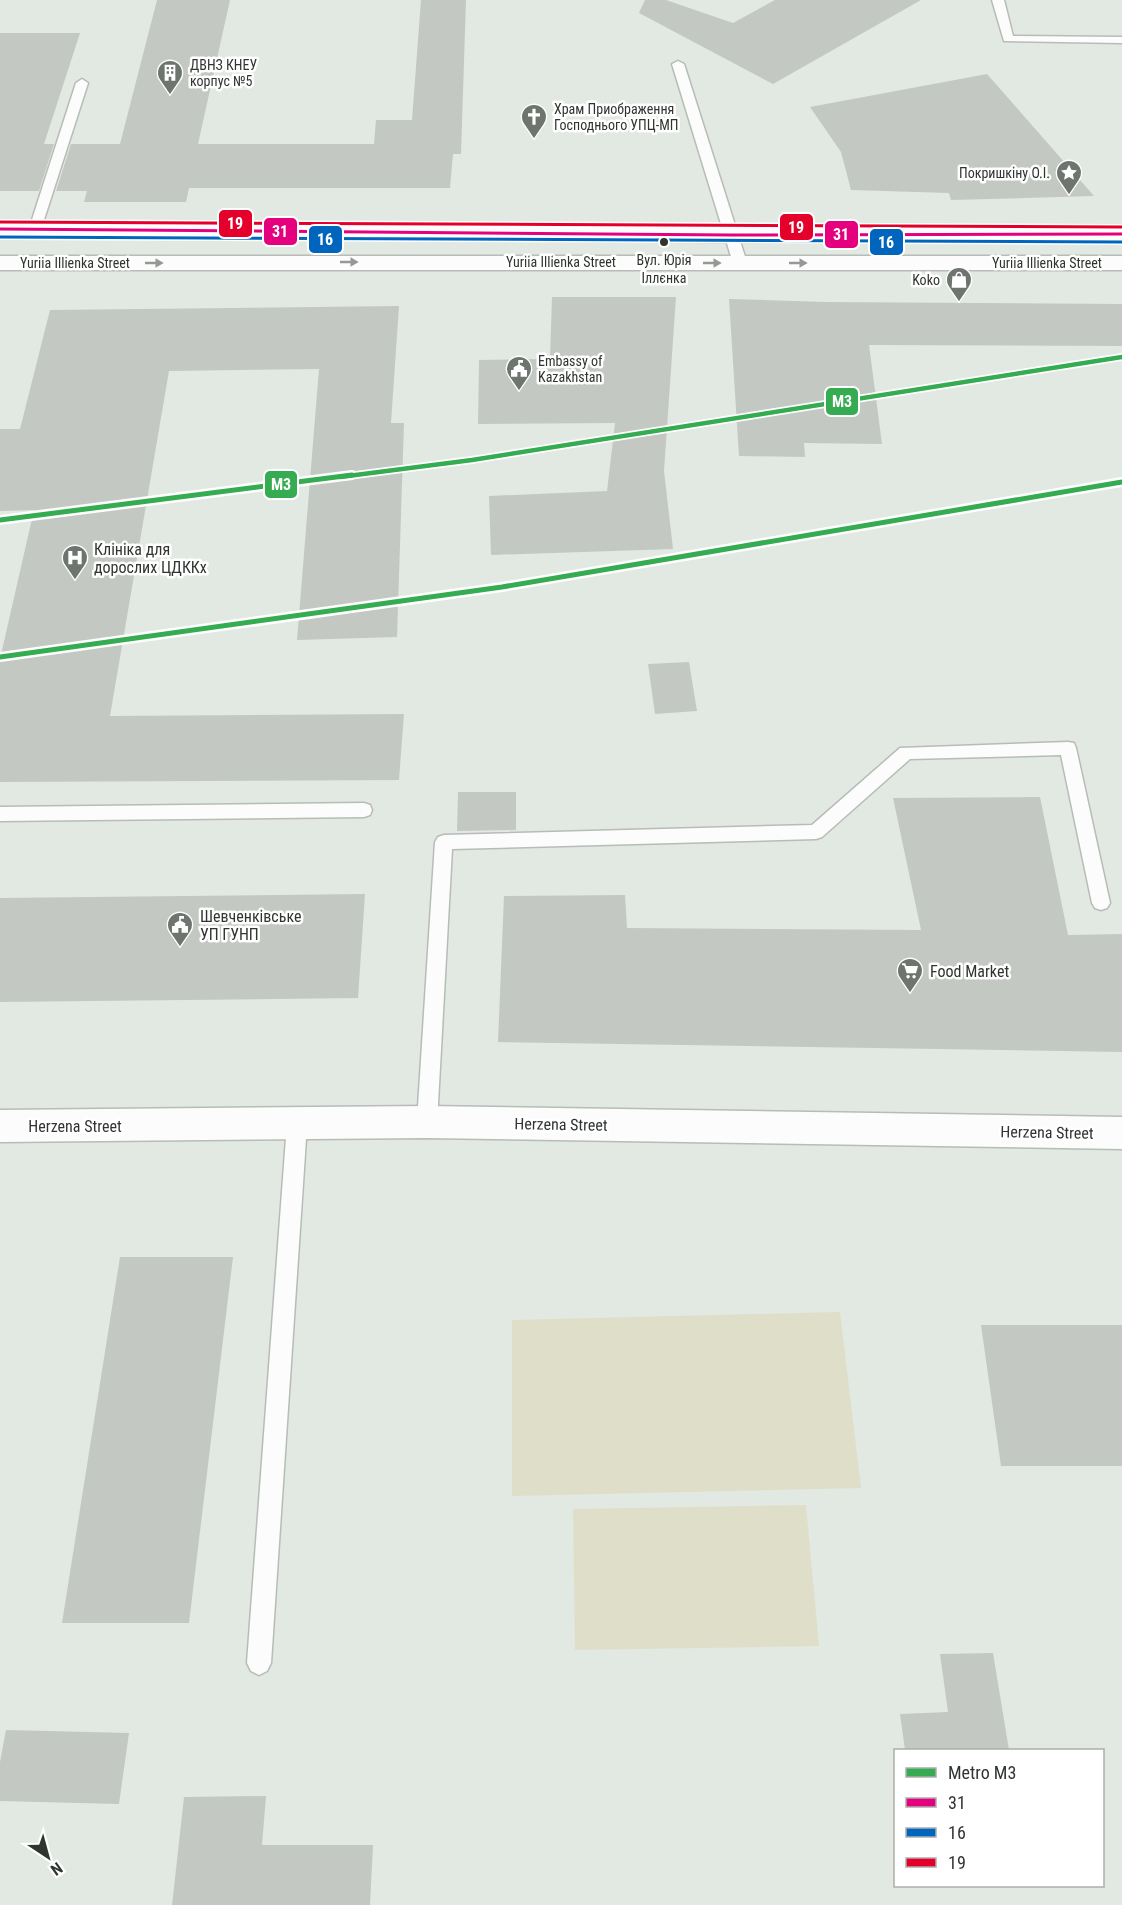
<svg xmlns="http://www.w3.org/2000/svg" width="1122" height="1905" font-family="'Roboto Condensed',sans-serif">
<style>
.green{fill:#dfdfc9}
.building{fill:#c4c8c3}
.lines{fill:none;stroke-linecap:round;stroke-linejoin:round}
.lane-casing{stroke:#b7bcb7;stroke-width:3}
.street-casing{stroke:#b7bcb7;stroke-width:3}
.secondary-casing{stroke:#b7bcb7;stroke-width:3}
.lane{fill:#fbfcfb;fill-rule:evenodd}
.street{fill:#fbfcfb;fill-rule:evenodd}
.secondary{fill:#fbfcfb;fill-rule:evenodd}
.bus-1-casing{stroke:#fff;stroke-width:6}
.bus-2-casing{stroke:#fff;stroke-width:6}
.bus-3-casing{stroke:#fff;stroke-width:6}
.bus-1{stroke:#e5007d;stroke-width:3}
.bus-2{stroke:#0065bd;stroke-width:3}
.bus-3{stroke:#e4002b;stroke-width:3}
.metro-1-far1-casing{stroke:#fff;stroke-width:8}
.metro-1-casing{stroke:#fff;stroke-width:10}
.metro-1-far1{stroke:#35ab52;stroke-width:4.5}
.metro-1{stroke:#35ab52;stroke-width:5}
.oneway{fill:#969896}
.bus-dot{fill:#303530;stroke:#fff;stroke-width:2}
.labels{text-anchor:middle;stroke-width:5;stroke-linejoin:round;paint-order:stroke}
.far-poi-label{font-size:14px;fill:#303530;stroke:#fff;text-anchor:start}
.bus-label{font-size:14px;fill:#303530;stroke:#fff}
.far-street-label{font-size:14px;fill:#303530;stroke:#fff}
.poi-label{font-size:16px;fill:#303530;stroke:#fff;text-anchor:start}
.street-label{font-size:16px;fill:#303530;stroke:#fff}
.line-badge{stroke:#fff;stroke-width:2}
.badge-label{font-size:16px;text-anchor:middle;font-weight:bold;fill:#fff}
</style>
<rect width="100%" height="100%" fill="#e2e8e2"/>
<path class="green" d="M840 1312 861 1488 512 1496V1320Z
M806 1505 819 1646 575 1650 573 1509Z"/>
<path class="building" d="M157 0H230L198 144H374L376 120H412L421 0H466L461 154H453L450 188H189L186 202H84L87 191H56L71 144H120Z
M645 0H666L733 23 775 0H921L773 84 639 13Z
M0 33H80L44 144H54L39 191H0Z
M987 74 1094 196 951 200 949 193 851 190 841 152 810 107Z
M552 297H676L664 471 673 549 491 555 489 496 607 491 615 423 478 424 479 360 550 359Z
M729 299 825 302 1122 304V346L869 345 882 444 804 443 805 457 739 456Z
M399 306 391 423H404L397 637 297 640 319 369 169 371 110 716 404 714 399 780 0 782V659L34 510 0 511V429H20L50 310Z
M689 662 697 711 655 714 648 664Z
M458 792H516V830L457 831Z
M1040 797 1068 935 1122 934V1052L498 1042 504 896 625 895 627 928 921 930 893 798Z
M365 894 358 998 0 1002V898Z
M120 1257H233L189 1623H62Z
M981 1325H1122V1466H1001Z
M993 1653 1009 1750H905L900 1714 948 1712 940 1654Z
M6 1730 129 1733 119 1804 0 1801V1762Z
M266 1796 262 1845H373L370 1905H172L184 1797Z"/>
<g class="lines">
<defs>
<path id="lane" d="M992 0H1004L1013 36 1122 37V43L1004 41Z
M678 61 684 64 747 263 745 266 740 267 733 263 672 64Z
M82 79 88 83 41 229 35 233 30 232 29 229 76 83Z
M1068 742 1074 743 1076 748 1110 903 1107 908 1101 910 1095 908 1092 903 1061 755 910 759 822 837 816 839 452 849 437 1122 434 1128 427 1131 420 1128 417 1122 435 842 438 837 444 835 812 825 900 748Z
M364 803 370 805 372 810 370 815 364 817 0 821V807Z
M297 1115 304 1118 307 1124 271 1663 267 1671 259 1675 251 1671 247 1663 287 1124 290 1118Z"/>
<path id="street" d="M427 1106 1122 1117V1149L427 1138 0 1142V1110Z"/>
<path id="secondary" d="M0 222 731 228 1122 227V241L731 242 0 236Z
M0 256H1122V270H0Z"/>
</defs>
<use href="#lane" class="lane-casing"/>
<use href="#street" class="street-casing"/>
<use href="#secondary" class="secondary-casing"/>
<use href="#lane" class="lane"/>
<use href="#street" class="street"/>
<use href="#secondary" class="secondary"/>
<defs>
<path id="bus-1" d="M0 229 731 235 1122 234"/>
<path id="bus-2" d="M0 237 1122 242"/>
<path id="bus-3" d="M0 222 1122 227"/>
</defs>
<use href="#bus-1" class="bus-1-casing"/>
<use href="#bus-2" class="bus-2-casing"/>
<use href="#bus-3" class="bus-3-casing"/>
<use href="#bus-1" class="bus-1"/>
<use href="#bus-2" class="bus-2"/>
<use href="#bus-3" class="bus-3"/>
<defs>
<path id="metro-1-far1" d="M340 477 472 460 1122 357"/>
<path id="metro-1" d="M0 520 352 475
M0 657 502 587 1122 482"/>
</defs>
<use href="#metro-1-far1" class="metro-1-far1-casing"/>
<use href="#metro-1" class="metro-1-casing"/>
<use href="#metro-1-far1" class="metro-1-far1"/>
<use href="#metro-1" class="metro-1"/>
</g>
<defs><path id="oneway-solid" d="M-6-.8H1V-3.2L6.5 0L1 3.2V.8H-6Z" transform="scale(1.5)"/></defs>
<g class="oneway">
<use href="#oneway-solid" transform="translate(349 262)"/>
<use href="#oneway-solid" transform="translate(154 263)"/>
<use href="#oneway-solid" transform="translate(712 263)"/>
<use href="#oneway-solid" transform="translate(798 263)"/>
</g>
<defs>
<symbol id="building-pin" viewBox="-11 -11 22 30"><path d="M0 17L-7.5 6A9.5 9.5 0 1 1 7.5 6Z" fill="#6e746e" stroke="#fff"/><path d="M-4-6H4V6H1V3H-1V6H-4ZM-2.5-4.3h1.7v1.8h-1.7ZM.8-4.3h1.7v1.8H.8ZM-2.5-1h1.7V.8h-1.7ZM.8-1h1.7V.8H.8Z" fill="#fff"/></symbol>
<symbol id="church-pin" viewBox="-11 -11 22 30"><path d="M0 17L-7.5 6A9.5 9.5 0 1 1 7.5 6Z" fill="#6e746e" stroke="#fff"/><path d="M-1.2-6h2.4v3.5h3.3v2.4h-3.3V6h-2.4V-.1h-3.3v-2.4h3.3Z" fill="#fff"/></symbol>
<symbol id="sight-pin" viewBox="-11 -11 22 30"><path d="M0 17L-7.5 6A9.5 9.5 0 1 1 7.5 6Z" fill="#6e746e" stroke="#fff"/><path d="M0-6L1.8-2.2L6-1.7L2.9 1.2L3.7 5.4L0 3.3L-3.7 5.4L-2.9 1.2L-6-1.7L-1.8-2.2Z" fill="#fff"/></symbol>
<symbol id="shop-pin" viewBox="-11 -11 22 30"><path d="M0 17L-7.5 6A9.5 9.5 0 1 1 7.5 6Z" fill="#6e746e" stroke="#fff"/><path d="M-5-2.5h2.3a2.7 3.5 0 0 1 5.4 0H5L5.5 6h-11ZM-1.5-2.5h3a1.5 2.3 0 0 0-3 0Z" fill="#fff"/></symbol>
<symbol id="civic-pin" viewBox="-11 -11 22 30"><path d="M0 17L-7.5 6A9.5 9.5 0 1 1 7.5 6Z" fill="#6e746e" stroke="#fff"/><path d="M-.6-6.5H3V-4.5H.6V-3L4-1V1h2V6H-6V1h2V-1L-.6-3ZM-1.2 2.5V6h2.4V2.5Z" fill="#fff"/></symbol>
<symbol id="hospital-pin" viewBox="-11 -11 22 30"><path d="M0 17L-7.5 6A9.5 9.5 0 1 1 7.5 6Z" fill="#6e746e" stroke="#fff"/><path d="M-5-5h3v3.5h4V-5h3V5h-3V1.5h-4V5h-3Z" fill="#fff"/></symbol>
<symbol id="supermarket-pin" viewBox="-11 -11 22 30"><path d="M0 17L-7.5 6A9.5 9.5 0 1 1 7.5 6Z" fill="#6e746e" stroke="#fff"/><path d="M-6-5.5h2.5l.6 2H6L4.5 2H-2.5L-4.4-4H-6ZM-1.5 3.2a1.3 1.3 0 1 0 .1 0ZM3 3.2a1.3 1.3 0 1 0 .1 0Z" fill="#fff"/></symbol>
</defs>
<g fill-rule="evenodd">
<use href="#building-pin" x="155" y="58" width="30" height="40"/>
<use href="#church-pin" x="519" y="102" width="30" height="40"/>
<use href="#sight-pin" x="1054" y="158" width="30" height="40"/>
<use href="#shop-pin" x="944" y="265" width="30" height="40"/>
<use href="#civic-pin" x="504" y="354" width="30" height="40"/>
<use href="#hospital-pin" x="60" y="543" width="30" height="40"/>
<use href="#civic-pin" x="165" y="910" width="30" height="40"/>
<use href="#supermarket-pin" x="895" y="956" width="30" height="40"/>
</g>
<circle class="bus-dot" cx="664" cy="242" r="5"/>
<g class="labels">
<g class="far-poi-label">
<text x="190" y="70">ДВНЗ КНЕУ<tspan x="190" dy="16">корпус №5</tspan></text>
<text x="554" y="114">Храм Приображення<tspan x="554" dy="16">Господнього УПЦ-МП</tspan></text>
<text x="1050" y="178" text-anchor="end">Покришкіну О.І.</text>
<text x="940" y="285" text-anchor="end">Koko</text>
<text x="538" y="366">Embassy of<tspan x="538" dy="16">Kazakhstan</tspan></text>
</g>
<g class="bus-label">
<text x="664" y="265">Вул. Юрія<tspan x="664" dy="18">Іллєнка</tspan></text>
</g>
<g class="far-street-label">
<text x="561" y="267">Yuriia Illienka Street</text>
<text x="75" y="268">Yuriia Illienka Street</text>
<text x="1047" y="268">Yuriia Illienka Street</text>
</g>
<g class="poi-label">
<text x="94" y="555">Клініка для<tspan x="94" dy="18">дорослих ЦДККх</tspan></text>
<text x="200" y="922">Шевченківське<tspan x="200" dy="18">УП ГУНП</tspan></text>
<text x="930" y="977">Food Market</text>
</g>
<g class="street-label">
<text transform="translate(561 1124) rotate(1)" y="6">Herzena Street</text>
<text x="75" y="1132">Herzena Street</text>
<text transform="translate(1047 1132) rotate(1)" y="6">Herzena Street</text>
</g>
</g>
<g class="line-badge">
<rect x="218" y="209" width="35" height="29" rx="6" fill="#e4002b"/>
<rect x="779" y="213" width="35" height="28" rx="6" fill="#e4002b"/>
<rect x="263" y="217" width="35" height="29" rx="6" fill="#e5007d"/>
<rect x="824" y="220" width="35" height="29" rx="6" fill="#e5007d"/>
<rect x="308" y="225" width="35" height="29" rx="6" fill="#0065bd"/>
<rect x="869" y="228" width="35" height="28" rx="6" fill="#0065bd"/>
<rect x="825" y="387" width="34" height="29" rx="6" fill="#35ab52"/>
<rect x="264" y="470" width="34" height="29" rx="6" fill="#35ab52"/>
</g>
<g class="badge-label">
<text x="235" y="229">19</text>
<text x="796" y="233">19</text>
<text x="280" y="237">31</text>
<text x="841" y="240">31</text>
<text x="325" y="245">16</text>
<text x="886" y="248">16</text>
<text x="842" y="407">M3</text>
<text x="281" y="490">M3</text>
</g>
<rect x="894" y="1749" width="210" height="138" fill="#ffffff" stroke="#acaeac" stroke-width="1.5"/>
<rect x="906" y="1768" width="30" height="9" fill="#35ab52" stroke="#acaeac" stroke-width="1.5"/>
<text x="948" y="1779" font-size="18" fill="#303530">Metro M3</text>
<rect x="906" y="1798" width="30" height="9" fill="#e5007d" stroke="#acaeac" stroke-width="1.5"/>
<text x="948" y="1809" font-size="18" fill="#303530">31</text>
<rect x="906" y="1828" width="30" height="9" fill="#0065bd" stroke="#acaeac" stroke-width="1.5"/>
<text x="948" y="1839" font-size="18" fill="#303530">16</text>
<rect x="906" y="1858" width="30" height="9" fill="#e4002b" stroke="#acaeac" stroke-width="1.5"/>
<text x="948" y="1869" font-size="18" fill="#303530">19</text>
<g transform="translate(48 1857) rotate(144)" stroke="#ffffff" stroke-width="4.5" paint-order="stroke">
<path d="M0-4.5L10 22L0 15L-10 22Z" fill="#303530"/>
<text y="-9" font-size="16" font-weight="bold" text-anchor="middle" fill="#303530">N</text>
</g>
</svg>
